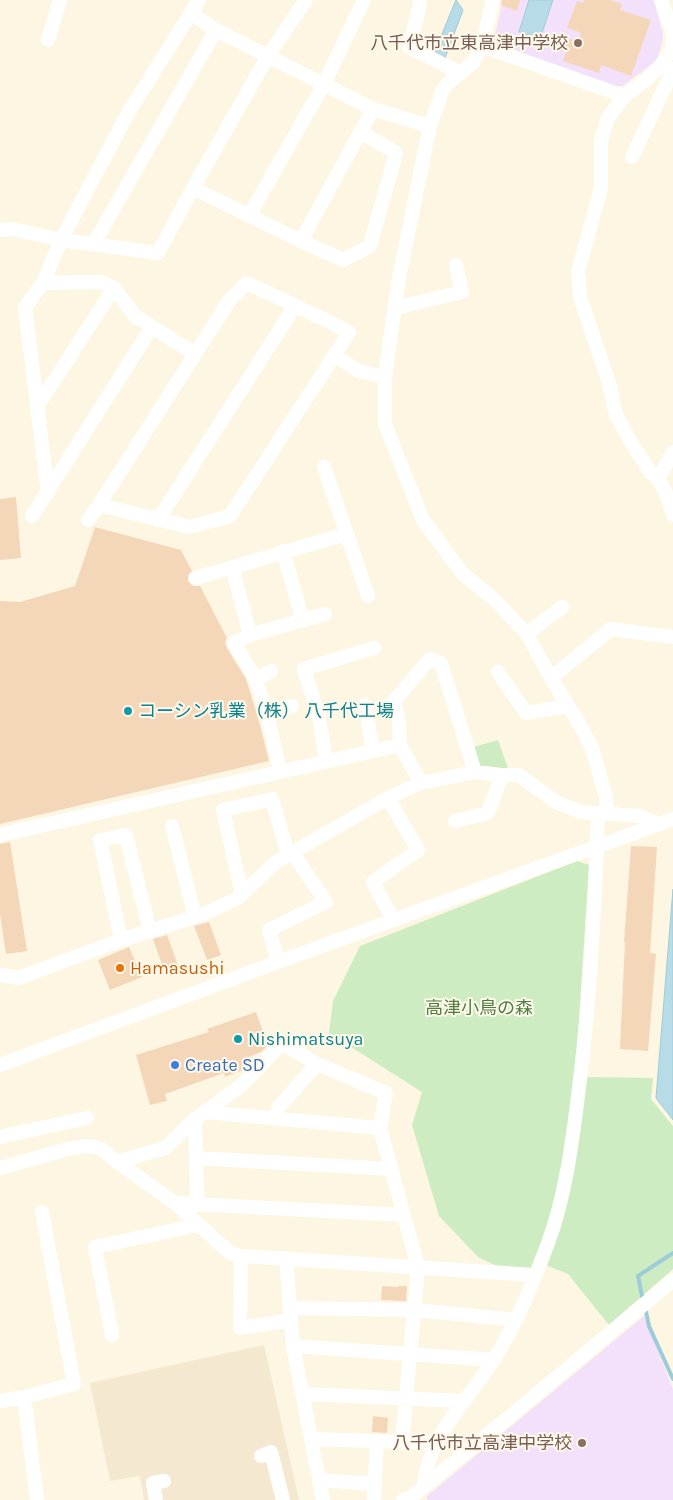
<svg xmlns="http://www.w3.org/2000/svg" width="673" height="1500" font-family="Karla,'Noto Sans JP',sans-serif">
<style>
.residential{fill:#f5e8d1}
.education{fill:#f3e0fa}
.green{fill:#ceecc1}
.water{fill:#b7dce8;stroke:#9ccbda}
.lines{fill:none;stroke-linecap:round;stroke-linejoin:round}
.stream{stroke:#9ccbda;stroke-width:4}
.building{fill:#f4d7b9}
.minor{stroke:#fff;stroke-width:14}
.education-dot{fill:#8d6e63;stroke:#fff9eb;stroke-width:2}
.culture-dot{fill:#0f9aa8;stroke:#fff9eb;stroke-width:2}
.food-dot{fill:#e8710a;stroke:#fff9eb;stroke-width:2}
.shop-dot{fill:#3f7fe0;stroke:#fff9eb;stroke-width:2}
.labels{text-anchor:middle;stroke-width:4;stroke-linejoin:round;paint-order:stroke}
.education-label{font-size:18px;fill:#785e54;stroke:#fff9eb;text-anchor:end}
.culture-label{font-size:18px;fill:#0d838f;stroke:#fff9eb;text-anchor:start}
.food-label{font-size:18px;fill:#c56008;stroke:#fff9eb;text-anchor:start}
.park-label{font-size:18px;fill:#4c7e3f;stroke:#fff9eb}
.shop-label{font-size:18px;fill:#366cbe;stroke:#fff9eb;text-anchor:start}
</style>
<rect width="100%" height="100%" fill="#fdf6e3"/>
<path class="residential" d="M264 1345 299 1500H144L140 1476 110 1481 90 1383Z"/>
<path class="education" d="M503 0H654L663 35 660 50 656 61 622 86H613L497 47 494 40Z
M644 1316 673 1389V1500H428L426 1497Z"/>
<path class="green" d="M498 740 509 771H476L470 748Z
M577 861 589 865 573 1113 551 1221 532 1269 501 1268 478 1257 439 1216 412 1125 422 1092 329 1033 333 1001 360 946Z
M586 1077 653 1078 651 1099 673 1126V1269L609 1325 568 1274 546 1265Z"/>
<path class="water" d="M456 0 463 10 445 58 434 53Z
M529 0H553L540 39 519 32Z
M673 889V1120L656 1098Z"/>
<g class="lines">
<path class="stream" d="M643 1301 638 1276 673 1253
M645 1307 649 1326 673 1379"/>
</g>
<path class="building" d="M502 0H520L517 11 501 5Z
M584 0H610L622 4 620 10 651 20 631 76 601 65 599 73 563 61 566 52 560 50 564 38 579 41 581 33 567 28 577 1 583 3Z
M16 497 21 558 0 560V499Z
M95 527 181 550 192 571 188 575V581L193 586H200L227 638 225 642 227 648 246 679 260 725 269 761 0 824V601L20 602 75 586Z
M10 842 27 951 6 954 0 914V844Z
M631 846 657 847 650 953 656 954 648 1051 620 1049 625 942H624Z
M209 922 221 955 207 960 194 926Z
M167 935 179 968 165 973 153 939Z
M129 947 142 977 110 990 98 960Z
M256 1012 268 1045 261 1052 249 1057 251 1063 245 1069 225 1077 224 1073 165 1094 167 1101 150 1105 136 1055 209 1032 207 1029Z
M382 1286 398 1287V1286H407L406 1301 381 1300Z
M373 1416 388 1418 387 1433 372 1432Z"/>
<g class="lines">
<path class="minor" d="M420 0 419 8 409 47 460 73
M493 0 482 46 473 63 448 83 442 92 430 126 398 283 385 377V424L423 520 462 573 494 599 527 634 551 678 580 725 592 748 606 797 607 814
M661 0 672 30 673 40 671 50 662 64 645 81 624 96 607 120 601 141V188L578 272 580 297 609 383 616 415 629 439 650 472 658 479 666 493 673 515
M191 13 216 30 373 109 430 126
M48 40 60 0
M482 46 624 96
M632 157 673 70 662 64
M193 188 301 241 373 109
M249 216 324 84 364 0
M0 230 13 229 61 240 158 253 193 188 268 56 306 0
M301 241 343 260 370 246 396 153 361 132
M93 245 216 30
M43 283 25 307 48 493
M395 308 462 292 456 265
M195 354 135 316 114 288 102 282 43 283 61 240 127 115 199 0
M334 355 358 371 385 377
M37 407 114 288
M324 467 368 596
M658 479 673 452
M32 516 152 327
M88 520 99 505 229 301 247 283 334 324 349 333 230 516 190 527 99 505
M158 520 295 306
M283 551 303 621
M232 567 250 635
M196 578 346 534
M527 634 562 607
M498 672 526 713 568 706
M551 678 611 629 673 637
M256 679 271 671
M365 705 373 751
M267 714 292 706
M326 761 319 718 304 669 374 648
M280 771 267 714 256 679 234 643 250 635 325 614
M421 783 400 745 399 722 394 701 430 659 441 663 475 772
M388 798 418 850 373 882 393 920
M455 821 488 813 502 775
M172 826 195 917
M0 835 400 745
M242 894 223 810 272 799 288 855
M121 940 100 840 126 835 150 931
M278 962 269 930 326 902 292 852
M0 975 19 978 118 941 204 914 238 898 275 863 288 855 388 798 421 783 475 772 502 775H519L556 802 581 812 640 816 658 824
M0 1065 278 962 673 819
M204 1112 380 1128
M195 1119 197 1204
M278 1119V1108L317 1064
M0 1137 87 1118
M196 1158 391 1169
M117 1162 165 1148 195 1119 242 1085 282 1043 317 1064 386 1093 380 1128 418 1267 402 1443
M0 1168 68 1149 87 1146 95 1147 103 1150 117 1162 175 1203 230 1253 241 1256 535 1275
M175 1203 404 1215
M241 1256 240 1328 291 1320
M286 1258 293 1346 323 1500
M290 1308 415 1310 516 1320
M112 1335 95 1247 198 1225
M293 1346 494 1360
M303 1394 463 1401
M24 1397 37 1500
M0 1401 24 1397 74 1384 42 1212
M311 1439 436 1443
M261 1456 271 1452 283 1500
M319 1480 375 1484
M424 1486C428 1434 469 1401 494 1359 517 1323 533 1283 548 1243 565 1198 572 1144 578 1096 590 1002 595 907 598 813
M156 1500 153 1483 164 1481
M374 1500 377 1441
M403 1500 410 1498 514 1413 673 1280"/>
</g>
<g class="education-dot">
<circle cx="578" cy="43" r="5"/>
<circle cx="582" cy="1443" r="5"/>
</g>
<g class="culture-dot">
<circle cx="128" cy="711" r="5"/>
<circle cx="238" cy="1039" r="5"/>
</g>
<circle class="food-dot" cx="120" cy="968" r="5"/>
<circle class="shop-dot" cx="175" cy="1065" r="5"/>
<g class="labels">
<g class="education-label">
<text x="568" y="49">八千代市立東高津中学校</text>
<text x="572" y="1449">八千代市立高津中学校</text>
</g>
<g class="culture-label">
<text x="138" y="717">コーシン乳業（株） 八千代工場</text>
<text x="248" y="1045">Nishimatsuya</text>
</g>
<g class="food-label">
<text x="130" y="974">Hamasushi</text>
</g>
<g class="park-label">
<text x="479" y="1014">高津小鳥の森</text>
</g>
<g class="shop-label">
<text x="185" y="1071">Create SD</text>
</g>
</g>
</svg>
